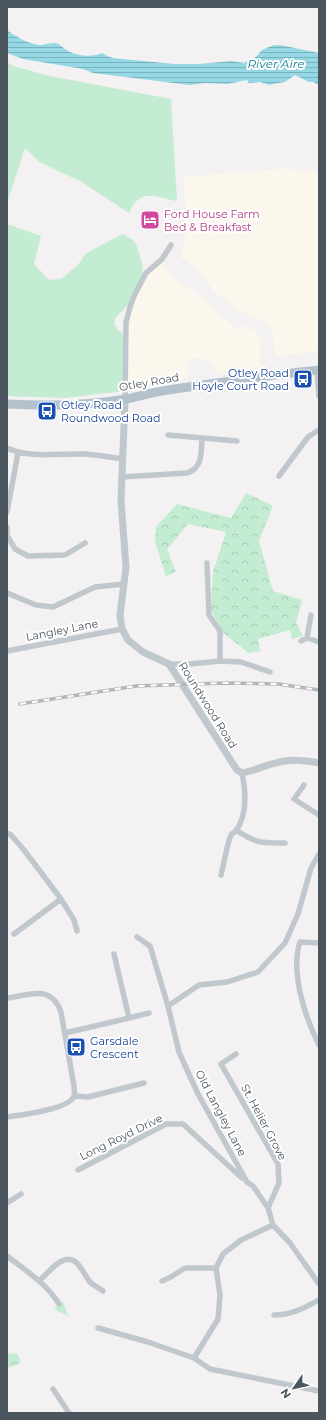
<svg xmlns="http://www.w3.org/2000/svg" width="326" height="1420" font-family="Montserrat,sans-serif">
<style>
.commercial{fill:#fbf7ed}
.grass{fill:#c3ecd2}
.forest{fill:url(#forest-crowns)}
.water{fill:url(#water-rules)}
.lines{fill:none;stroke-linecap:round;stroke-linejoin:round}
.minor{stroke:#c0c8ce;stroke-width:5.5}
.tertiary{stroke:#c0c8ce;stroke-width:7}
.primary{stroke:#b3c1cd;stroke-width:9}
.rail-casing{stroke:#b3b6ba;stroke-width:3.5}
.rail{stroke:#fff;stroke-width:2;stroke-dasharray:6;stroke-linecap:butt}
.labels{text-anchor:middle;stroke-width:4;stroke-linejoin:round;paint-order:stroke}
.hotel-label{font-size:11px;fill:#b23c85;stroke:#fff;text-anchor:start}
.transit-label{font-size:11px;fill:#164399;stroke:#fff;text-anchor:start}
.street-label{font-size:11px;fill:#4a555d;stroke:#fff}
.water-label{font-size:12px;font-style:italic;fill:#167e94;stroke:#fff}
</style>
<defs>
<pattern id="forest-crowns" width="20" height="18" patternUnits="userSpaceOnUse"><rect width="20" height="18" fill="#c3ecd2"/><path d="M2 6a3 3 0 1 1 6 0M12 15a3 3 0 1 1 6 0" fill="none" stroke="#a9ccb7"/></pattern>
<pattern id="water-rules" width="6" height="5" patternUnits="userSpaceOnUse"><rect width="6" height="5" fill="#94d8e6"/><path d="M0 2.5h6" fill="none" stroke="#7bb2be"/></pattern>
</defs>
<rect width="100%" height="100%" fill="#f3f1f1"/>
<path class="commercial" d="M288 168 299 171 319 170V351L275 356 273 332 268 324 240 310 215 293 200 270 180 257 185 240 187 223 184 188 185 177Z
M160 265 178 281 206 300 213 310 239 330 244 325 257 332 260 339V368L216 374 214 366 209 361 204 359 194 358 188 361 187 368 188 378 128 388V334L129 319 132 303 148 275Z"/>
<path class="grass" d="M7 62 13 66 50 76 171 99 177 201C155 197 140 187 129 213L80 181 39 162 25 148 7 203Z
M7 224 41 236 34 264 49 280 61 279 78 265 86 253 123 234 133 240 137 246 143 267 142 275 128 305 116 317 114 323 117 329 123 334 124 391 65 398 7 396Z
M63 1302 68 1316 54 1309Z"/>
<path class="forest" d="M246 493 273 506 259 541 273 591 302 600 296 623 303 636 292 639 290 630 258 639 260 651 249 653 223 633 211 610 213 572 226 532 188 524 167 549 176 572 166 576 155 542 156 527 177 504 231 518Z
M17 1353 21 1363 7 1368V1354Z"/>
<path class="water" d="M7 30C16 37 30 45 42 45 46 44 50 43 55 43 59 43 62 47 65 49 75 56 91 58 102 53L107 56 113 58 174 64H199L232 61 244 63 253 60 262 50 269 47 274 45H280L319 53V84H316L314 82H309L295 75 285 82 273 84 270 85 260 82 249 83 247 80 227 84 205 83 190 85 93 73 83 69 23 59 7 53Z"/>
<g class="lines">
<path class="minor" d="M317 370 319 396
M125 399 126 322 130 307 134 296 146 273 162 259 171 245
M168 435 237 441
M7 448C31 459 59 453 85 454 97 455 110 457 122 459
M279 476 308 437 319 430
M121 477 187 473C203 468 201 452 202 438
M7 512 18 453
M7 527V535L15 549 28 556 65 555 85 543
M207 563 209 615 220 631V661
M7 593 36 605 53 607 95 587 124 584
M307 638 319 642
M301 641 307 638 311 615
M7 651 122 629
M169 664H190L220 661 241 662 270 672
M304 785 294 799 319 815
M236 830C257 844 261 843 285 843
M7 833 11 835 24 850 61 899 74 920 77 931
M221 875C223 867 228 841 231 835 232 833 235 832 236 831 248 814 246 792 242 773
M14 934 61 899
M137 937 150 946 168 1006 179 1052 198 1094 247 1182 253 1186 268 1208 273 1225 290 1243 319 1284
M319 943 300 942C290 972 305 1017 319 1045
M7 998C31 995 51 984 61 1012L74 1086C74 1089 75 1093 74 1096 70 1109 21 1115 7 1117
M168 1006 199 985 227 982 258 972 285 943 298 914 311 868 319 854
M129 1018 149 1013
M65 1033 129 1018 114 954
M236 1054 221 1064 278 1164 279 1183 268 1208
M74 1096 88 1097 144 1083
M78 1170 166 1124H183L242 1178
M7 1203 21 1194
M7 1256C25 1270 47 1284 59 1304
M39 1281C46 1275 53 1266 60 1262 77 1252 82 1272 90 1282 94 1286 99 1288 103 1291
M162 1281 171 1277 185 1268H216
M274 1315C292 1315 304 1308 319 1300
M98 1328 148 1342 194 1358 210 1369 319 1391
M194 1358 218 1319 220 1295 216 1268 223 1254 241 1240 273 1225
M53 1389 69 1413"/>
<path class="tertiary" d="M125 399 121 501 126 567 120 615 122 629 128 640 143 652 169 664 237 770 242 773C257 770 270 763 285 761 296 759 308 761 319 763"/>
<path class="primary" d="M7 404C46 406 87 406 126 399 140 396 154 392 168 390 218 383 268 375 319 370"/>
<defs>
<path id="rail" d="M20 704 136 686 226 683 278 684 319 690"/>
</defs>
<use href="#rail" class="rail-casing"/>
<use href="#rail" class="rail"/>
</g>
<defs>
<symbol id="hotel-square" viewBox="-11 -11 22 22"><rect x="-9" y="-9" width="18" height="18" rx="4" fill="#d1479c" stroke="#fff"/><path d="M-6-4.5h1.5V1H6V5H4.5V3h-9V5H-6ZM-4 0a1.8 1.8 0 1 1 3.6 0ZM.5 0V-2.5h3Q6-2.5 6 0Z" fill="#fff"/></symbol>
<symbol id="bus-square" viewBox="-11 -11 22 22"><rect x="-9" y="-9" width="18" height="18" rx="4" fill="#1a4fb4" stroke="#fff"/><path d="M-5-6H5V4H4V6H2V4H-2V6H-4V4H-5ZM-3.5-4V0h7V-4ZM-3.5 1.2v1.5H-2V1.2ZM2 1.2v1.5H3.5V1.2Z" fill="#fff"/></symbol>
</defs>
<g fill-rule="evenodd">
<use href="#hotel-square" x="139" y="209" width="22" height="22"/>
<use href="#bus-square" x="292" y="368" width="22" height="22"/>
<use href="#bus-square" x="36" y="400" width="22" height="22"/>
<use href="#bus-square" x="65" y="1036" width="22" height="22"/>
</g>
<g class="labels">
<g class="hotel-label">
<text x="164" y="218">Ford House Farm<tspan x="164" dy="13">Bed &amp; Breakfast</tspan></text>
</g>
<g class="transit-label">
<text x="289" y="377" text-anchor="end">Otley Road<tspan x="289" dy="13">Hoyle Court Road</tspan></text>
<text x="61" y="409">Otley Road<tspan x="61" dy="13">Roundwood Road</tspan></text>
<text x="90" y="1045">Garsdale<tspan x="90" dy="13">Crescent</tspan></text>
</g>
<g class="street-label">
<text transform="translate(149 382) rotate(-10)" y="4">Otley Road</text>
<text transform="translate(62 630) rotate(-11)" y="4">Langley Lane</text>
<text transform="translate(208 705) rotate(58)" y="4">Roundwood Road</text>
<text transform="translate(221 1113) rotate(62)" y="4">Old Langley Lane</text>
<text transform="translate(264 1122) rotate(62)" y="4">St. Helier Grove</text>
<text transform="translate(121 1137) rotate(-26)" y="4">Long Royd Drive</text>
</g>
<g class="water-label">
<text x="276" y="68">River Aire</text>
</g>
</g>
<rect width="326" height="1420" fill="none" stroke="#4a555d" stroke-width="16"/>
<g transform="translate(294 1388) rotate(236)" stroke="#ffffff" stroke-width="3" paint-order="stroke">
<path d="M0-3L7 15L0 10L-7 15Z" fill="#4a555d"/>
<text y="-6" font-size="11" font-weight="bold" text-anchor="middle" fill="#4a555d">N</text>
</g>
</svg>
